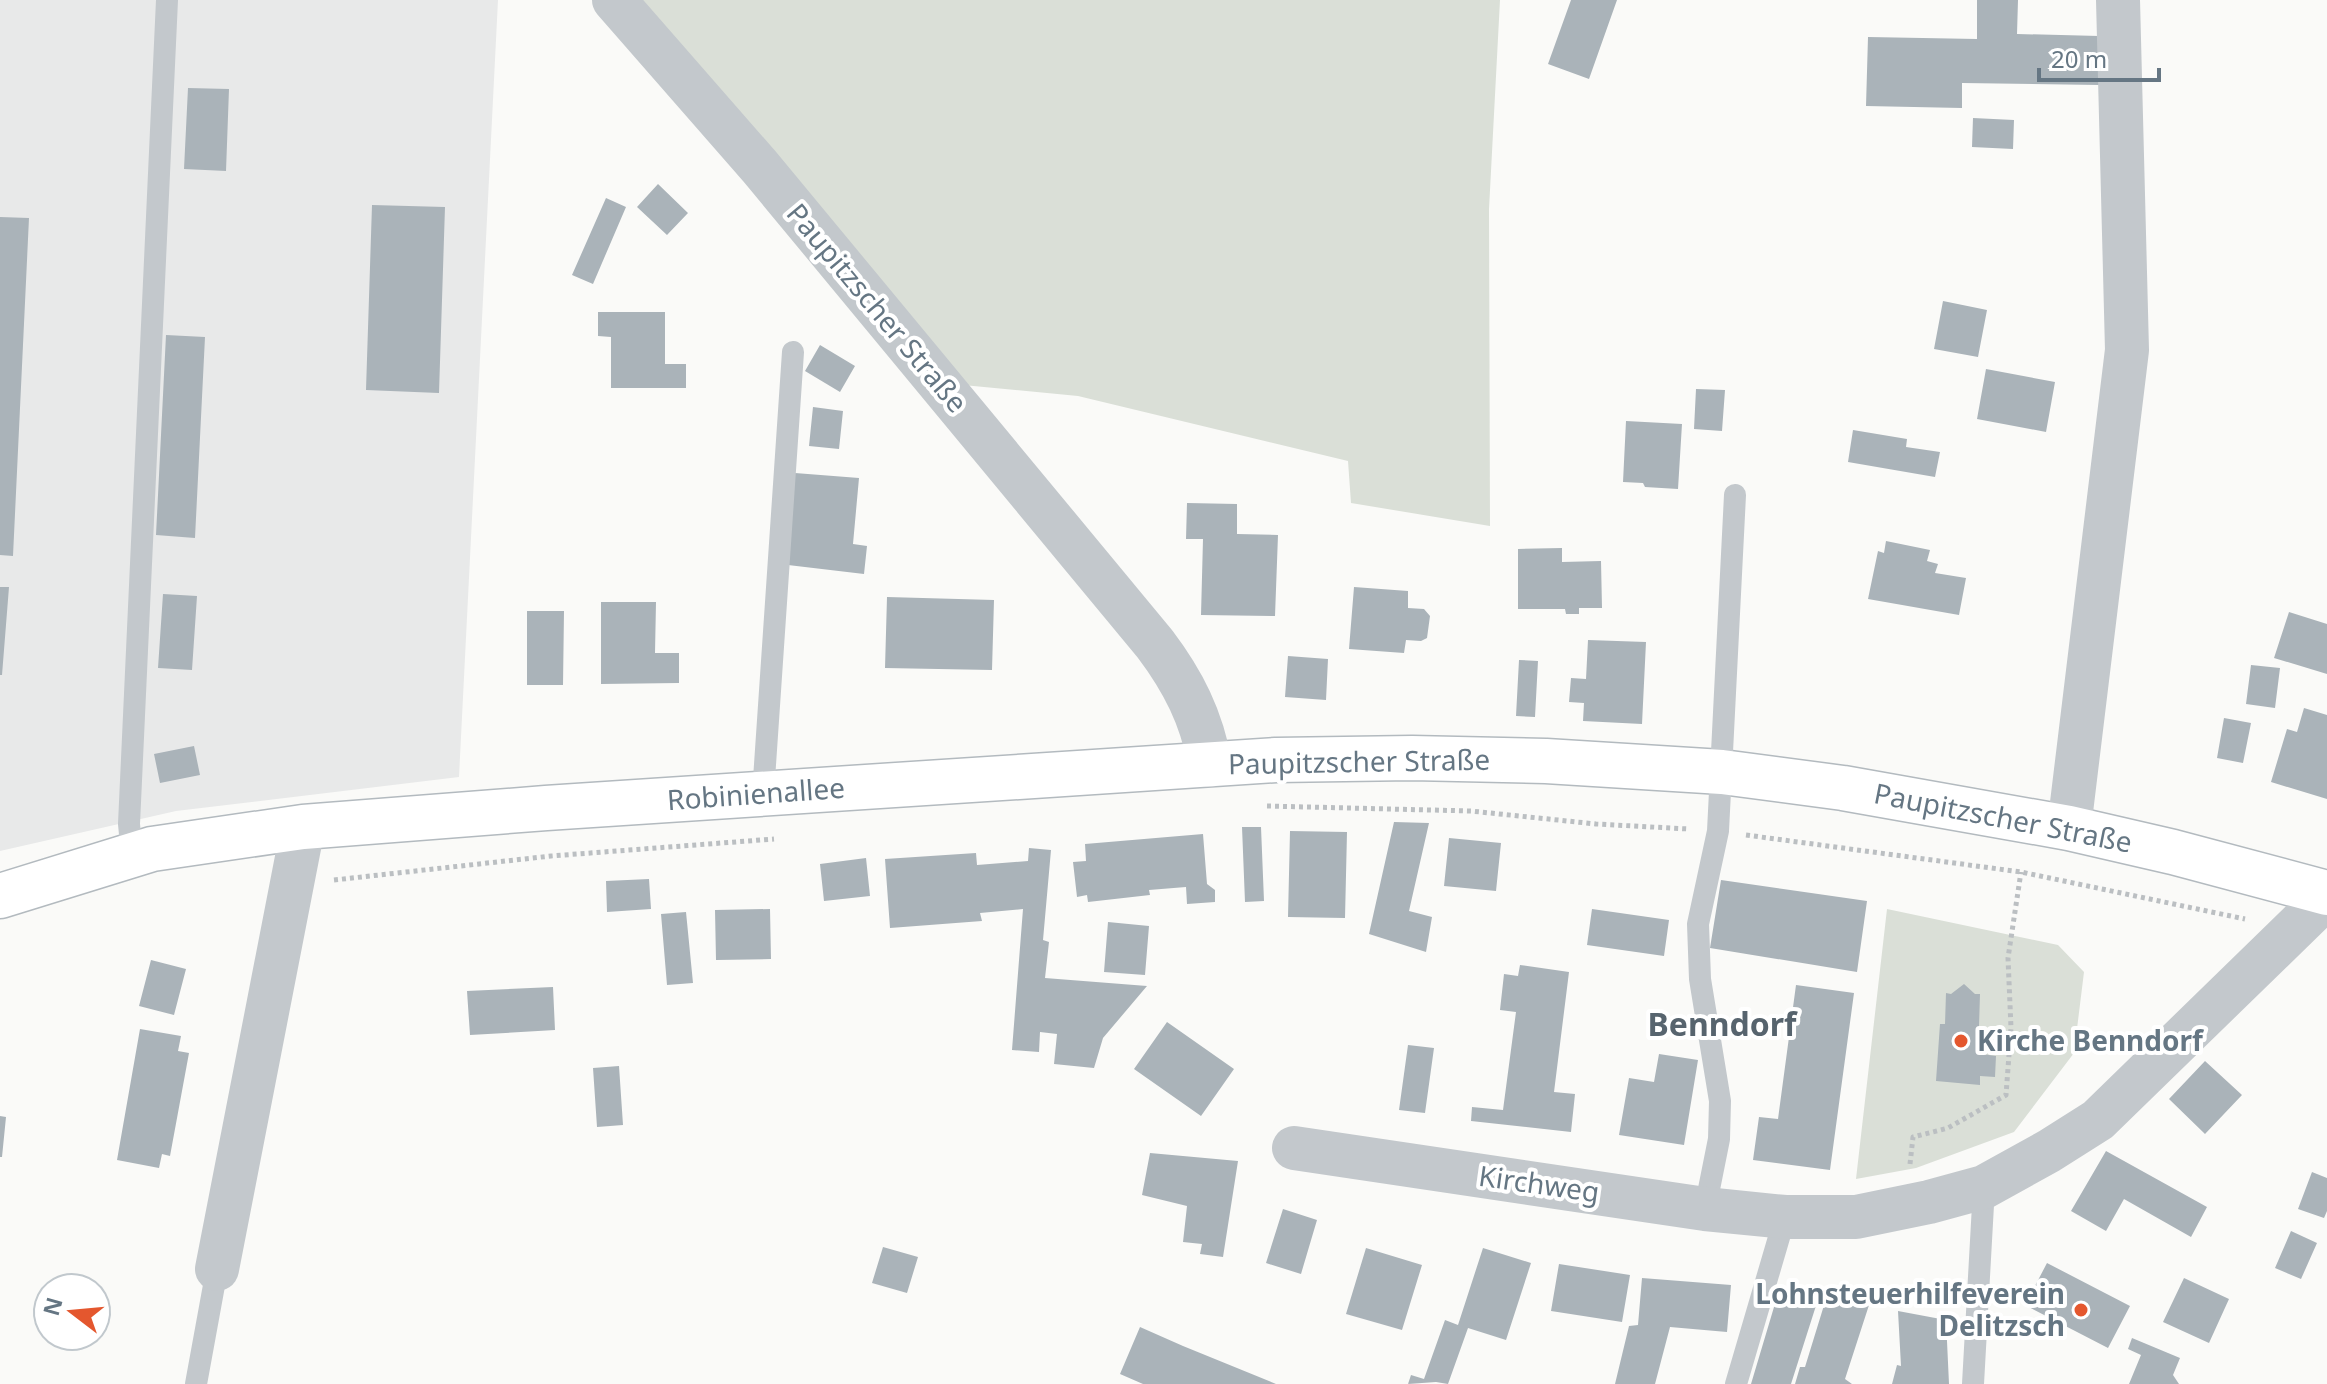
<svg xmlns="http://www.w3.org/2000/svg" width="2327" height="1384" font-family="'Noto Sans',sans-serif">
<style>
.built{fill:#e8e9e9}
.green{fill:#dadfd7}
.building{fill:#aab3b9}
.lines{fill:none;stroke-linecap:round;stroke-linejoin:round}
.secondary-casing{stroke:#b3babf;stroke-width:47}
.path{stroke:#bbbfc2;stroke-width:5;stroke-dasharray:4 4;stroke-linecap:butt}
.lane{stroke:#c3c8cc;stroke-width:22}
.street{stroke:#c3c8cc;stroke-width:44}
.secondary{stroke:#fff;stroke-width:44}
.poi-dot{fill:#e4572e;stroke:#fff;stroke-width:3}
.labels{text-anchor:middle;stroke-width:8;stroke-linejoin:round;paint-order:stroke}
.street-label{font-size:28px;fill:#657683;stroke:#fff}
.poi-label{font-size:28px;font-weight:bold;fill:#657683;stroke:#fff;text-anchor:start}
.quarter-label{font-size:32px;font-weight:bold;fill:#57646e;stroke:#fff}
</style>
<rect width="100%" height="100%" fill="#fafaf8"/>
<path class="built" d="M0 0H498L459 777 176 811 0 851Z"/>
<path class="green" d="M637 0H1500L1489 209 1490 526 1351 503 1348 461 1078 396 963 385Z
M1887 909 2058 945 2084 972 2074 1053 2014 1132 1916 1168 1856 1179Z"/>
<path class="building" d="M1571 0H1617L1589 79 1548 64Z
M1977 0H2018L2017 34 2099 36V85L1962 83V108L1866 106 1868 37 1977 39Z
M188 88 229 89 226 171 184 169Z
M1973 118 2014 120 2013 149 1972 147Z
M658 184 688 213 667 235 637 207Z
M606 198 626 207 593 284 572 275Z
M372 205 445 207 439 393 366 390Z
M0 217 29 218 13 556 0 555Z
M1943 301 1987 310 1978 357 1934 349Z
M598 312H665V364H686V388H611V337L598 336Z
M166 335 205 337 195 538 156 535Z
M820 345 855 366 840 392 805 371Z
M1986 369 2055 382 2046 432 1977 419Z
M1696 389 1725 390 1722 431 1694 429Z
M813 407 843 411 839 449 809 446Z
M1626 421 1682 424 1678 489 1645 487 1643 483 1623 482Z
M1853 430 1907 439 1906 447 1940 452 1935 477 1848 462Z
M795 473 859 478 853 544 867 546 864 574 788 565Z
M1187 503 1237 504V534L1278 535 1275 616 1201 615 1203 539H1186Z
M1886 541 1930 550 1927 561 1938 564 1935 573 1966 578 1959 615 1868 599 1878 551 1884 553Z
M1562 548V562L1601 561 1602 608H1579V614H1566L1565 609H1518V549Z
M0 587H9L2 675H0Z
M1354 587 1408 591V608L1424 609 1430 616 1427 638 1421 641 1406 640 1404 653 1349 649Z
M163 594 197 596 192 670 158 668Z
M887 597 994 600 992 670 885 668Z
M601 602H656L655 653H679V683L601 684Z
M527 611H564L563 685H527Z
M2289 612 2327 624V674L2274 658Z
M1588 640 1646 642 1642 724 1583 721 1584 703 1569 702 1571 678 1586 679Z
M1288 656 1328 659 1326 700 1285 697Z
M1519 660 1538 661 1535 717 1516 716Z
M2251 665 2280 668 2275 708 2246 704Z
M2304 708 2327 715V799L2271 782 2287 729 2297 732Z
M2224 718 2251 723 2243 763 2217 758Z
M194 746 200 775 160 783 154 754Z
M1394 822 1429 823 1409 911 1432 917 1426 952 1369 934Z
M1242 827H1261L1264 901 1245 902Z
M1290 831 1347 832 1345 918 1288 917Z
M1203 834 1207 884 1215 890V902L1187 904 1186 887 1149 890 1150 895 1088 902 1087 895 1077 897 1073 862 1086 861 1085 844Z
M1449 838 1501 843 1496 891 1444 886Z
M1029 848 1051 850 1043 940 1049 942 1045 978 1147 986 1103 1038 1094 1068 1054 1064 1057 1034 1040 1032 1039 1052 1012 1050 1023 909 980 913 982 921 890 928 885 859 976 853 977 865 1028 861Z
M866 858 870 896 824 901 820 864Z
M649 879 651 909 607 912 606 881Z
M1721 880 1867 901 1857 972 1710 948Z
M770 909 771 959 716 960 715 910Z
M1592 909 1669 920 1664 956 1587 945Z
M686 912 693 983 667 985 661 914Z
M1108 922 1149 926 1145 975 1104 972Z
M151 960 186 969 174 1015 139 1006Z
M1520 965 1569 972 1554 1092 1575 1094 1571 1132 1471 1121 1472 1107 1503 1110 1516 1012 1500 1010 1504 974 1518 976Z
M1964 984 1975 994H1980L1979 1026 1984 1027 1982 1054 1996 1056 1995 1077 1980 1076V1085L1936 1081 1940 1024H1945L1946 993 1951 994Z
M1796 985 1854 993 1830 1170 1753 1160 1759 1117 1778 1119Z
M553 987 555 1030 470 1035 467 991Z
M1167 1022 1234 1069 1201 1116 1134 1069Z
M140 1029 181 1036 178 1051 189 1053 170 1156 162 1154 159 1168 117 1160Z
M1408 1045 1434 1048 1425 1113 1399 1110Z
M1659 1054 1698 1060 1684 1145 1619 1135 1629 1078 1654 1082Z
M2205 1061 2242 1095 2205 1134 2169 1099Z
M619 1066 623 1125 597 1127 593 1068Z
M0 1116 6 1117 2 1157H0Z
M2106 1151 2207 1207 2191 1237 2124 1199 2106 1231 2071 1211Z
M1150 1153 1238 1161 1223 1257 1200 1254 1202 1244 1183 1242 1187 1206 1142 1195Z
M2312 1172 2327 1178V1211L2324 1218 2298 1209Z
M1283 1209 1317 1220 1301 1274 1266 1263Z
M2291 1231 2317 1243 2301 1279 2275 1268Z
M883 1247 918 1257 907 1293 872 1283Z
M1366 1248 1422 1265 1402 1330 1346 1314Z
M1483 1248 1531 1263 1506 1340 1468 1328 1448 1384 1436 1382 1408 1384 1411 1375 1424 1379 1445 1320 1458 1325Z
M2047 1263 2130 1306 2108 1348 2025 1305Z
M1559 1264 1630 1275 1622 1322 1551 1311Z
M1642 1278 1731 1285 1727 1332 1670 1327 1655 1384H1615L1629 1326 1638 1325Z
M2184 1278 2229 1299 2209 1343 2163 1322Z
M1780 1287 1821 1290 1791 1384H1751Z
M1829 1289 1870 1302 1845 1379 1852 1384H1795L1800 1367H1805Z
M1898 1311 1946 1320 1949 1384H1892L1897 1365 1901 1366Z
M1140 1327 1183 1346 1276 1384H1143L1120 1374Z
M2132 1338 2180 1358 2173 1375 2179 1384H2129L2141 1355 2128 1349Z"/>
<g class="lines">
<defs>
<path id="secondary" d="M0 896 152 849 303 827 546 808 1276 760 1412 758 1546 761 1722 772 1843 788 2069 828 2173 852 2327 893"/>
</defs>
<use href="#secondary" class="secondary-casing"/>
<path class="path" d="M1267 806 1471 811 1596 824 1689 829
M1746 835 2021 872 2245 919
M334 880 551 856 774 839
M1910 1164 1913 1137 1948 1128 2006 1095 2011 1028 2008 958 2021 872"/>
<path class="lane" d="M763 794 793 352
M132 855 129 824 167 0
M1705 1209 1719 1139 1720 1101 1700 979 1698 924 1718 831 1735 495
M196 1384 217 1269
M1736 1384 1785 1217
M1973 1384 1984 1187"/>
<path class="street" d="M614 0 760 167 1155 644C1183 681 1202 718 1210 765
M2069 828 2127 350 2118 0
M1294 1148 1705 1209 1785 1217H1856L1929 1202 1984 1187 2049 1151 2098 1120 2327 897
M217 1269 303 827"/>
<use href="#secondary" class="secondary"/>
</g>
<g class="poi-dot">
<circle cx="1961" cy="1041" r="8"/>
<circle cx="2081" cy="1310" r="8"/>
</g>
<g class="labels">
<g class="street-label">
<text transform="translate(877 308) rotate(50)" y="10">Paupitzscher Straße</text>
<text transform="translate(1359 762) rotate(-1)" y="10">Paupitzscher Straße</text>
<text transform="translate(756 794) rotate(-4)" y="10">Robinienallee</text>
<text transform="translate(2003 818) rotate(11)" y="10">Paupitzscher Straße</text>
<text transform="translate(1539 1184) rotate(8)" y="10">Kirchweg</text>
</g>
<g class="poi-label">
<text x="1977" y="1051">Kirche Benndorf</text>
<text x="2065" y="1304" text-anchor="end">Lohnsteuerhilfeverein<tspan x="2065" dy="32">Delitzsch</tspan></text>
</g>
<g class="quarter-label">
<text x="1722" y="1036">Benndorf</text>
</g>
</g>
<g transform="translate(72 1312) rotate(286)"><circle r="38" fill="#ffffff" stroke="#c1c8cd" stroke-width="2"/>
<path d="M0-6L14 30L0 20L-14 30Z" fill="#e4572e"/>
<text y="-12" font-size="22" font-weight="bold" text-anchor="middle" fill="#657683">N</text>
</g>
<path d="M2039 68v12h120v-12" fill="none" stroke="#657683" stroke-width="4"/>
<text x="2051" y="68" font-size="24" fill="#657683" stroke="#ffffff" stroke-width="6" paint-order="stroke">20 m</text>
</svg>
